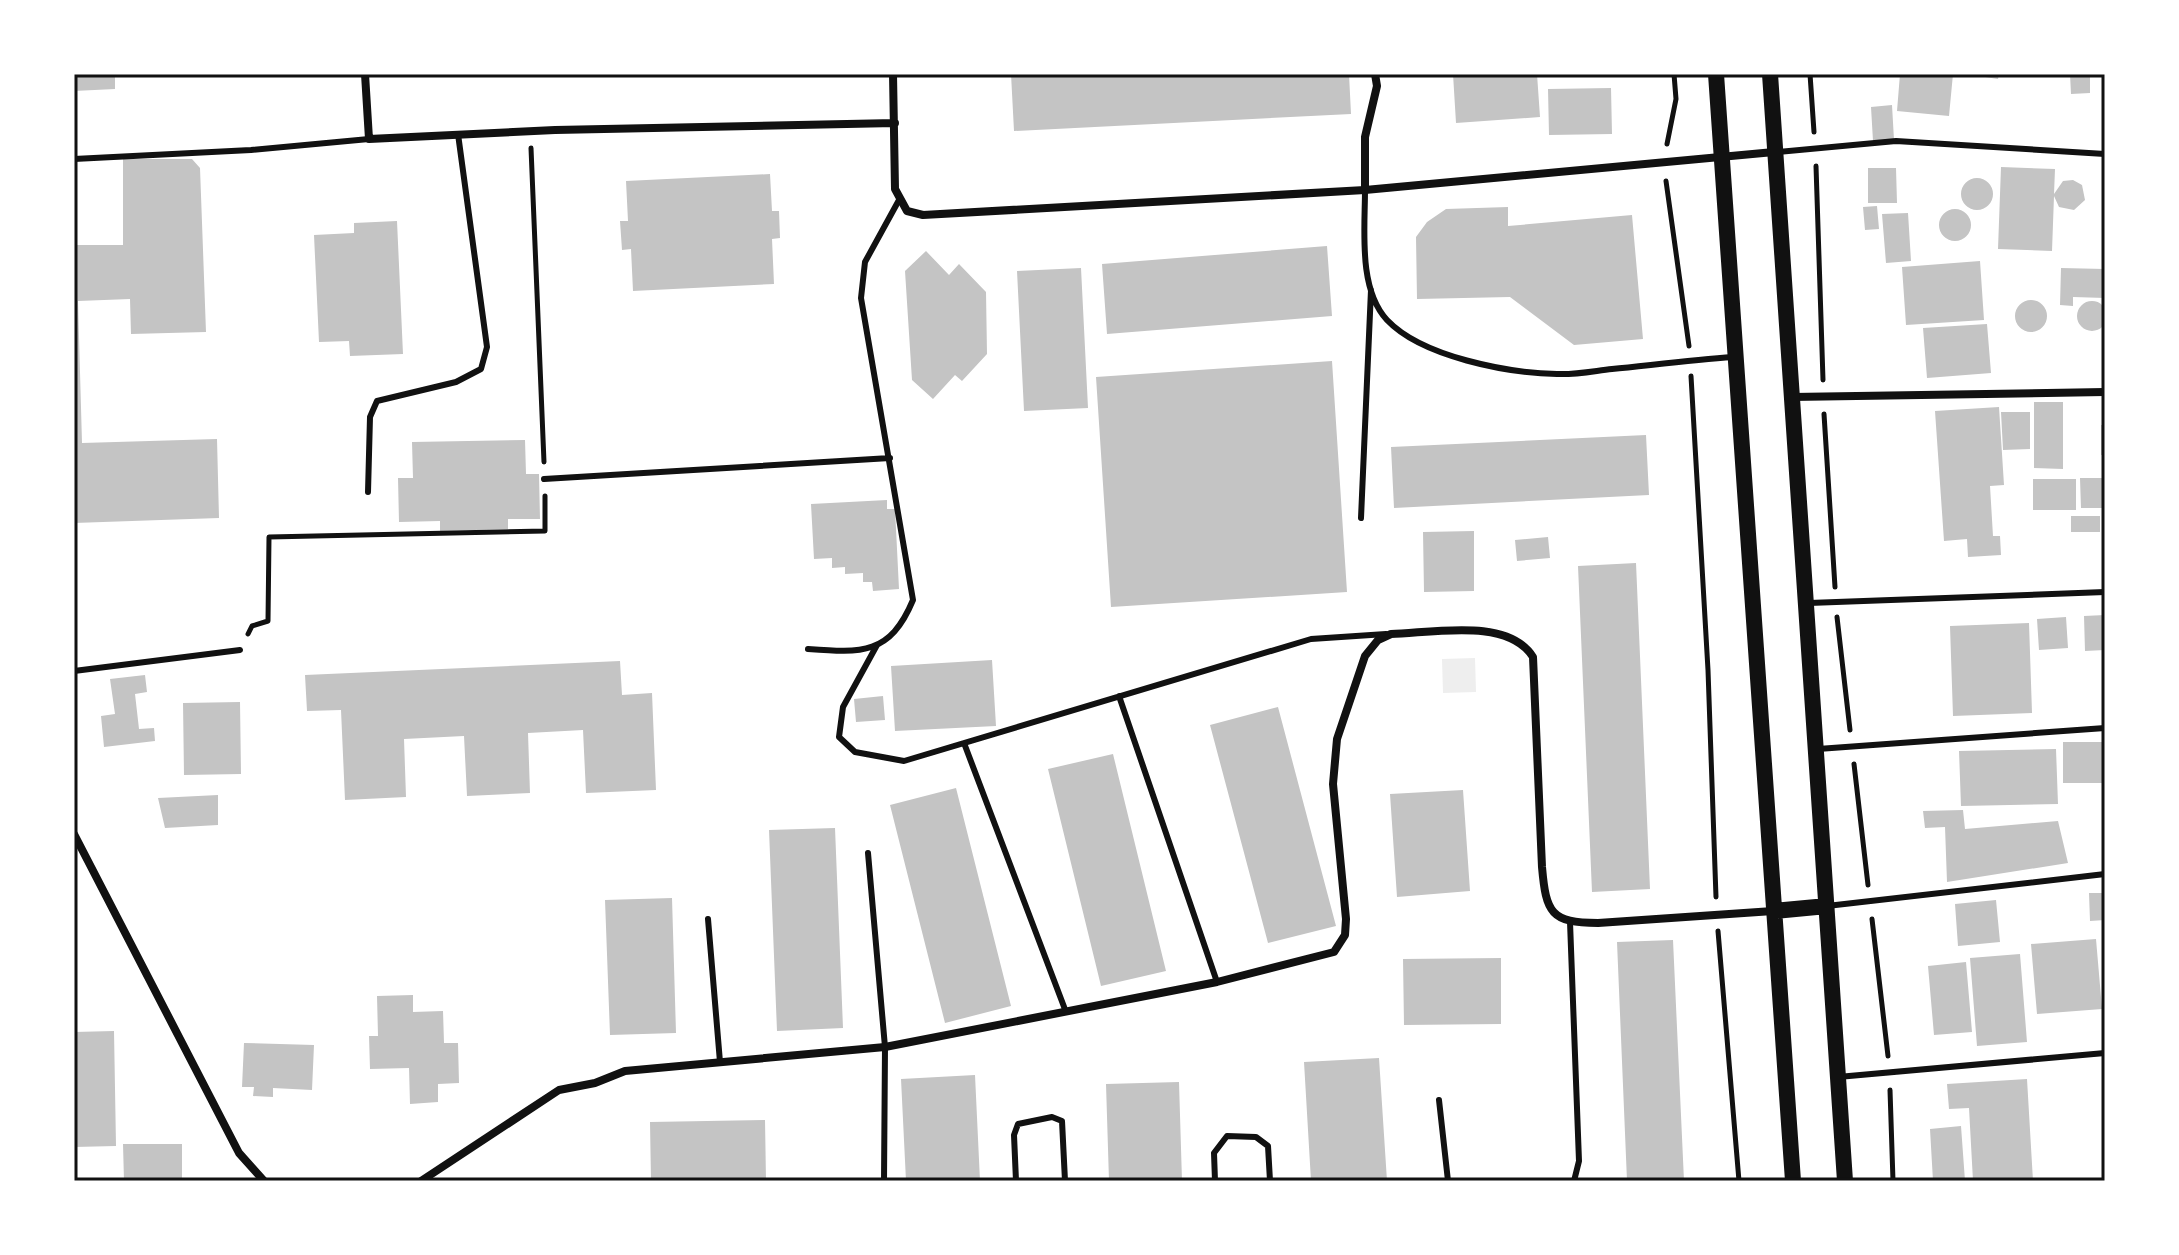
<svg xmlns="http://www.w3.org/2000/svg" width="2179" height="1255" font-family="'PT Sans',sans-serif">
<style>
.green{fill:#eee}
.building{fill:#c4c4c4}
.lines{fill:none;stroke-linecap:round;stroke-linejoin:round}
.path{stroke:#111;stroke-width:5}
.service{stroke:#111;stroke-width:6}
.minor{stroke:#111;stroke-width:8}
.secondary{stroke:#111;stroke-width:16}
.neatline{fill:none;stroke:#111;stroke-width:3}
</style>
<rect width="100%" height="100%" fill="#fff"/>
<path class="green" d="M1475 658 1476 692 1443 693 1442 659Z"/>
<path class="building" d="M74 74H115V89L74 91Z
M1011 74H1349L1351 114 1014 131Z
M1453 74H1537L1540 117 1456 123Z
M1900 74H1953L1949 116 1897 111Z
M1966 74H1999L1998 79Z
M2070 74H2090V93L2071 94Z
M1611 88 1612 134 1549 135 1548 89Z
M1892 105 1894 140 1873 141 1871 107Z
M123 159H192L200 168 206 332 131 334 130 299 78 301 82 443 217 439 219 518 74 523V245H123Z
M2001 167 2055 169 2054 194 2063 181 2073 180 2082 185 2085 200 2074 210 2059 207 2054 196 2052 251 1998 249Z
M1868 168H1896L1897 203H1868Z
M770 174 772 211H779L780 238 772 239 774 284 633 291 631 249 622 250 620 221H628L626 181Z
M1961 194a16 16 0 1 1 32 0a16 16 0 1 1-32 0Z
M1877 206 1879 229 1865 230 1863 207Z
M1508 207V226L1632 215 1643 339 1574 345 1510 297 1417 299 1416 237 1427 222 1446 209Z
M1939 225a16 16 0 1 1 32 0a16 16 0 1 1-32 0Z
M1908 213 1911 261 1886 263 1882 214Z
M397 221 403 354 350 356 349 341 319 342 314 235 354 233V223Z
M1327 246 1332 316 1107 334 1102 264Z
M926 251 949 275 959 264 986 292 987 354 962 381 955 375 933 399 912 380 905 271Z
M1980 261 1984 320 1906 325 1902 267Z
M1081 268 1088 408 1024 411 1017 271Z
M2061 268 2105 269V298L2073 297V306L2060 305Z
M2015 316a16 16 0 1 1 32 0a16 16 0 1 1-32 0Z
M2077 316a15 15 0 1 1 30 0a15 15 0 1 1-30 0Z
M1987 324 1991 373 1927 378 1923 328Z
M1332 361 1347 592 1111 607 1096 377Z
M2034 402H2063V469L2034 468Z
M1999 407 2004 485 1990 486 1993 536H2000L2001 555 1968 557 1967 539 1944 541 1935 411Z
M2001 412H2030V449L2003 450Z
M2101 425H2105V455H2101Z
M1646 435 1649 495 1394 508 1391 447Z
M525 440 526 474H539L540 519H508V529L440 531V521L399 522 398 478H413L412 442Z
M2080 478H2105V508H2081Z
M2033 479H2076V510H2033Z
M887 500V509H895L899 589 873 591 872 582H863V573L845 574V567L832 568V558L814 559 811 504Z
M2071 516H2100V532H2071Z
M1474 531V591L1424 592 1423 532Z
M1548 537 1550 558 1517 561 1515 540Z
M1636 563 1650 889 1592 892 1578 566Z
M2105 615V650L2085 651 2084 616Z
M2066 617 2068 648 2039 650 2037 619Z
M2029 623 2032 713 1953 716 1950 626Z
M992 660 996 726 895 731 891 666Z
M620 661 622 695 652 693 656 790 586 793 583 730 528 733 530 793 467 796 464 736 404 739 406 797 345 800 341 710 307 711 305 675Z
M145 675 147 692 135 694 139 729 154 728 155 741 104 747 101 716 115 714 110 679Z
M883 696 885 720 856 722 854 699Z
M240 702 241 774 184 775 183 703Z
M1278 707 1336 926 1268 943 1210 725Z
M2063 742H2105V783H2063Z
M2056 749 2058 804 1961 806 1959 751Z
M1113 754 1166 971 1101 986 1048 769Z
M956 788 1011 1006 945 1023 890 805Z
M1463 790 1470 891 1397 897 1390 794Z
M218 795V825L165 828 158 798Z
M1963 810 1965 829 2058 821 2068 863 1947 882 1945 827 1925 828 1923 811Z
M835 828 843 1028 777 1031 769 830Z
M2089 893H2105V920L2090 921Z
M672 898 676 1033 610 1035 605 900Z
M1996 900 2000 942 1958 946 1955 904Z
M2096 939 2102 1009 2037 1014 2031 944Z
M1673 940 1684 1181H1627L1617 942Z
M2020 954 2027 1042 1977 1046 1970 958Z
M1501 958V1024L1404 1025 1403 959Z
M1966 962 1972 1032 1934 1035 1928 966Z
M413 995V1012L443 1011 444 1043H458L459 1083 438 1084V1102L410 1104 409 1068 370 1069 369 1036H378L377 996Z
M114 1031 116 1146 74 1147V1032Z
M244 1043 314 1045 312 1090 273 1088V1097L253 1096 254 1087H242Z
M1379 1058 1387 1181H1311L1304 1062Z
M975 1075 980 1181H906L901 1079Z
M2027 1079 2033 1181H1973L1969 1108 1949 1109 1947 1084Z
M1179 1082 1182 1181H1109L1106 1084Z
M765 1120 766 1181H651L650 1122Z
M1961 1126 1965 1181H1933L1930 1129Z
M123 1144H182V1181H124Z"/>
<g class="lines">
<path class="path" d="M1810 74 1814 132
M1667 144 1676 99 1674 74
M531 148 544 462
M1816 166 1823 380
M1666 181 1689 346
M1691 376 1708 670 1716 897
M1824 414 1835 587
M1837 617 1850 730
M248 634 252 626 268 621 269 537 545 531V496
M1854 764 1868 885
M1872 919 1888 1056
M1718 931 1739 1181
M1890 1090 1893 1181"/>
<path class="service" d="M1777 152 1896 141 2105 154
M74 159 251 150 369 139
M1365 190C1365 229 1358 289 1387 320 1422 357 1508 373 1557 374 1575 375 1594 371 1612 369 1652 365 1692 360 1733 357
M544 479 890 458
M368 492 370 417 377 401 456 382 481 369 487 347 458 134
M1361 518 1371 290
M1809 603 2105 592
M877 645 843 707 839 737 855 752 904 761 1311 639 1386 634
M808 649C862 653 890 655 913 600L861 298 865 262 899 200
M74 671 240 650
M1119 696 1217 982
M964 743 1066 1012
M1818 749 2105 728
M868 853 885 1047 884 1181
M1827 906 2105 874
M708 919 720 1062
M1570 922 1579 1161 1574 1181
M1838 1077 2105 1053
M1439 1100 1448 1181
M1016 1181 1014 1135 1018 1124 1052 1117 1062 1121 1065 1181
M1215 1181 1214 1153 1227 1136 1256 1137 1268 1146 1270 1181"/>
<path class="minor" d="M365 74 369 139 555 130 895 123
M893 74 895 189 907 211 923 215 1365 190 1774 152
M1365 190V137L1377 86 1375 74
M1792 397 2105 392
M74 834 239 1153 264 1181
M421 1181 559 1090 595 1083 625 1071 885 1047 1217 982 1334 952 1345 935 1346 919 1333 784 1337 739 1365 656 1378 640 1391 634C1432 633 1508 617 1533 657L1542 867C1546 913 1551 923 1598 923L1773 911"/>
<path class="secondary" d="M1716 74 1793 1181
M1770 74 1845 1181
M1774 911 1827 906"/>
</g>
<rect width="2179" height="1255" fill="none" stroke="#ffffff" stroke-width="152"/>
<rect x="76" y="76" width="2027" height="1103" class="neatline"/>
</svg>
